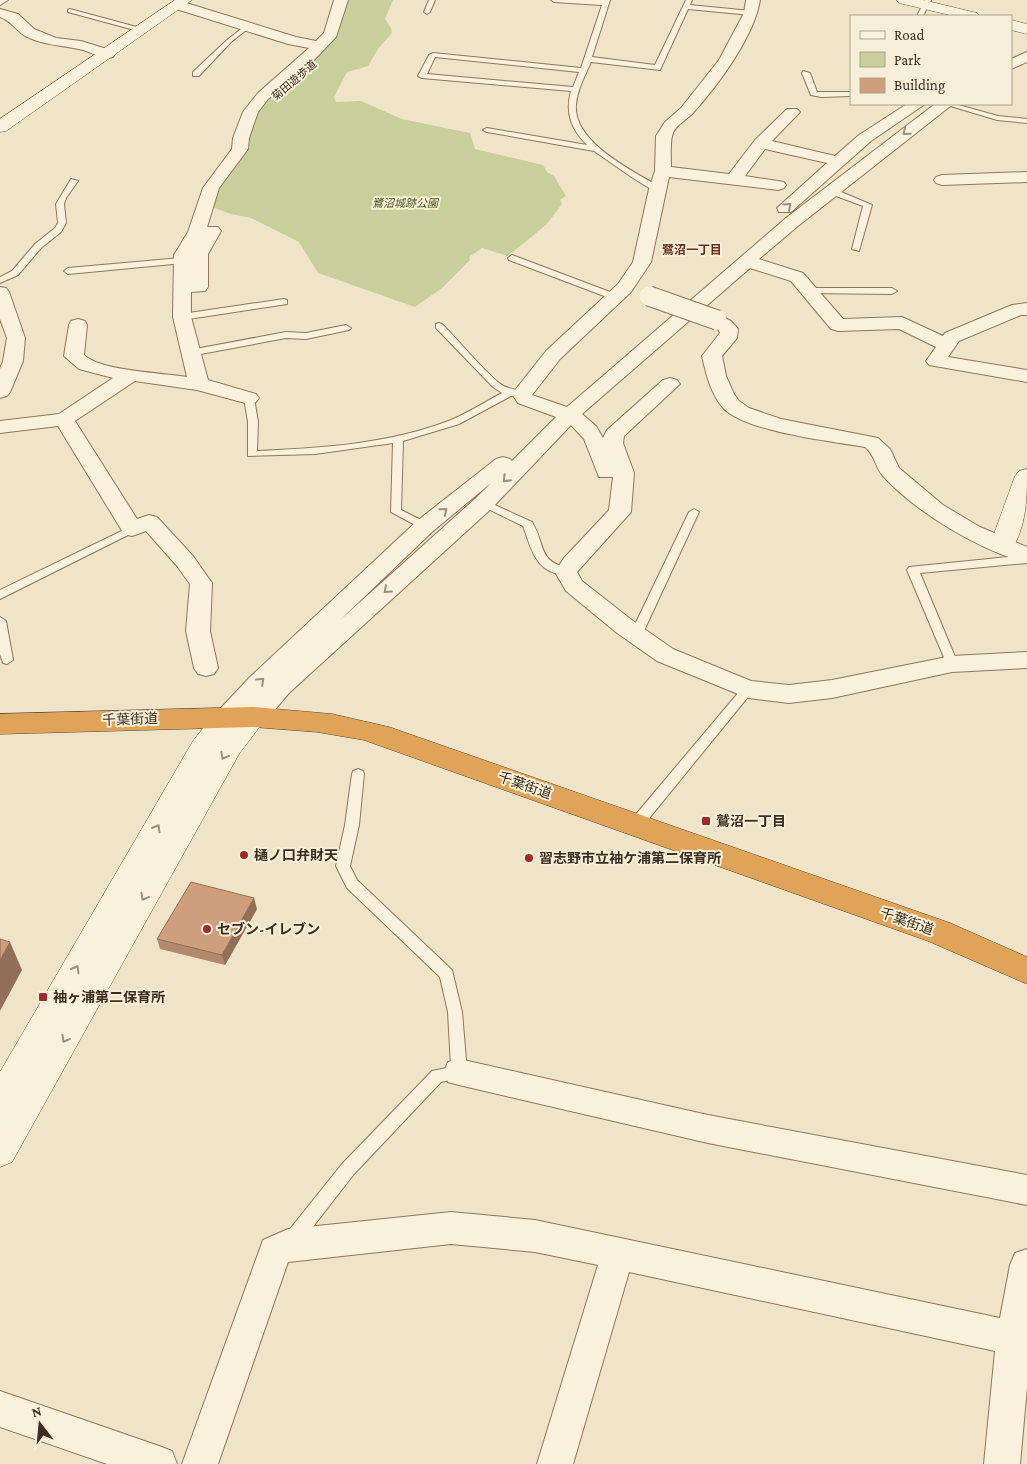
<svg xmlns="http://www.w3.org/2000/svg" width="1027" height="1464" font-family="'Crimson Pro','Noto Sans JP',serif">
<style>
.green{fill:#c9cf9b}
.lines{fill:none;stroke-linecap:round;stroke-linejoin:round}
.lane-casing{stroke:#8d765c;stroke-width:2}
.street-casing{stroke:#8d765c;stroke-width:2}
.secondary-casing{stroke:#6f573f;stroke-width:1}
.highway-casing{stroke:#5b4430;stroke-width:1}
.lane{fill:#faf1dc;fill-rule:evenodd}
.street{fill:#faf1dc;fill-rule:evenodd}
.secondary{fill:#faf1dc;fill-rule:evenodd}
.highway{fill:#e0a458;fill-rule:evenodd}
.street-bridge-casing{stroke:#8d765c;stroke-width:21;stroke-linecap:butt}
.street-bridge{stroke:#faf1dc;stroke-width:19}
.wall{fill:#b2896c}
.shaded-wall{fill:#916f58}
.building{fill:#cf9f7d;stroke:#916f58}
.oneway{stroke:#9c907e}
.poi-dot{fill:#9e2a2b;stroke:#f7eed8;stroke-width:2}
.labels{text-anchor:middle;stroke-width:4;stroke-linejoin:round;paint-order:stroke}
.far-street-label{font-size:11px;fill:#3d2e20;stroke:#f7eed8}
.far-park-label{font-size:11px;font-style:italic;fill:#4d5a26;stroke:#f7eed8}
.far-neighbourhood-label{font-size:12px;font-weight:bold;fill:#6b2e1e;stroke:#f7eed8}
.street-label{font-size:14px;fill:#3d2e20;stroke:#f7eed8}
.poi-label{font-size:14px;font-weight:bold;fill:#3d2e20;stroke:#f7eed8;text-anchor:start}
</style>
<rect width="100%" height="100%" fill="#f0e4c8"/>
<path class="green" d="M345 0H393L385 19 391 28 392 33 378 49 368 66 347 72 334 97 336 102 361 101 402 119 470 133 475 149 543 165 547 172 554 176 566 196 560 200 562 204 547 224 508 256 482 248 469 257 470 260 442 288 415 307 318 273 299 242 251 218 231 214 212 207 221 183 254 113 301 70Z"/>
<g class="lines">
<defs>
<path id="lane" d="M0 0H8L0 5Z
M429 0H435L430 12 427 14 424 12Z
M551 0H610L592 57 655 65 686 0H692L690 5 751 11 754 13 751 15 688 9 660 70 591 62C585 76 577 90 576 105 573 142 633 171 660 187V191H654L633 178 594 151 487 132 483 130 487 128 587 145C571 129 565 113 571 91L422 78 418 76 429 55 433 53 581 68 602 5 554 2ZM435 57 579 72 573 87 427 74Z
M925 0H931L923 16H917Z
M70 9 144 29 145 30 142 32 68 12V10Z
M245 26 250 27 231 42 199 76H193V72L227 40Z
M803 71 810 73 817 92H851V96L821 97 811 95 802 73Z
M944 104H955L998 116 1027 119V123L997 120Z
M71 179 78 181 66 198 64 204 66 223 61 232 41 248 18 275 0 283V277L12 271 35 244 55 228 58 223 56 204Z
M828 189H834L872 205 859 251 852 249 863 206 828 193Z
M512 255 618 295 620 297 615 300 612 299 509 260 508 258Z
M181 258 184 259V263L68 274 64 271 68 268Z
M809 288H892L897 291 892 294 806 293V289Z
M284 299 287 300V304L182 320 177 317 182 314Z
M439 323 442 324C461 343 479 366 499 383 509 391 521 389 527 394L522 397 511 396 459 424 403 441 401 510 429 524 430 526 429 528H421L391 512 393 443 315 454 248 456V422L244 398 246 396 249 395 254 398 258 422 257 451C322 448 390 444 451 420 468 413 485 402 502 393L493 387 436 328V324Z
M346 325 351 328 349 330 306 339 286 338 190 356 185 353 190 350 286 332 306 333Z
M484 500 532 522C547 547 536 560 570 569L572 572 570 575C564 576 560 574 555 573 534 567 530 544 523 526L480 505 479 503 480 501Z
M694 509 699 512 642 635 636 639 632 638 630 635 689 512Z
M132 526 136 527 137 529 136 531 0 599V590Z
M1027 555V563L920 573 958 664 956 667H948L907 570 909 567Z
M0 617 6 621 13 660 7 664 3 663 0 654Z
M748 685 752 686 754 689 752 692 642 827H632L630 823 632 819 744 686Z
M358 769 363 771 364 774 359 825 350 866 357 880 452 970 462 1012 467 1072 464 1077 441 1082 354 1174 298 1246 292 1248 286 1246 284 1240 286 1234 342 1164 432 1071 451 1067 448 1012 440 977 347 888 336 866 345 825 352 774 353 771Z"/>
<path id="street" d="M334 0H348L336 37 314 60 268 99 258 112 249 138 248 149 219 188 207 227H218L221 231 208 254V287L205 291 191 292V317L208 380 256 394 259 398 256 402 249 404 197 390 135 381 75 421 137 519 149 515 157 517 193 556 212 583 210 631 218 668 214 674 206 676 198 674 194 668 186 631 190 584 177 566 146 531 132 536 124 534 58 426 0 433V421L59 414 113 378 79 369 64 356 69 325 71 321 78 319 85 321 87 325 84 355C101 371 162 373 187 377L173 317 174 255 188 232 203 188 232 149 233 138 243 112 258 93 309 48 288 44 173 8 171 5 173 2H183L296 37 316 41 324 33Z
M746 0H760C754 37 717 87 692 114 685 121 674 126 672 136 670 146 671 158 671 167L729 174 755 140 787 109H797L800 112 772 141 835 156 859 135 907 104H925L871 141 791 212H779L777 208 827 163 765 149 745 176 784 182 786 185 784 188 778 190 669 177 651 262 631 292 560 359 532 395 567 407 786 218 935 104H953L798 226 759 259 803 273 843 319 902 317 943 336 945 333 1012 305 1027 303V315H1021L959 341 948 357 1027 370V382L929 365 926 361 936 347 899 329 838 331 831 329 791 281 750 268 582 414 596 426 603 438 607 430 663 380 670 378 677 380 680 384 624 436 623 443 634 473 631 512 577 572 582 581 633 621 673 649 751 681 789 685 832 680 952 656 1027 652V668L952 672 832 698 789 703 748 698 657 661 617 633 566 591 555 572 564 558 609 510 613 477H599L584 439 571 425 492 508 289 693C276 707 265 729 244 723L241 718C234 725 228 725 219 722L216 716 219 710 249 678 417 521 496 459 503 457 510 459 512 461 556 417 518 403 512 394 546 351 618 284 633 262 649 189 655 171 656 136 665 122 681 108 719 60 744 13ZM491 483 476 498 339 621 433 531Z
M0 9 18 14 34 29 56 38 81 41 113 51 115 54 113 57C102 60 90 51 79 49 60 45 43 45 25 36 16 30 11 21 0 17Z
M1027 52V62L1011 69V59Z
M1027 172V182L942 185 936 183 934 180 936 177 942 175Z
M0 287 6 288 9 292 25 338 23 361 10 392 7 396 0 398V369L3 361 7 338 0 319Z
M717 314 731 321 738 329 737 338 722 356 726 376 734 394 739 401 749 408 781 419 878 438 890 449 899 468 943 505 980 527 1027 547V563C979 550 917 513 883 476 875 467 875 455 865 447 830 441 748 432 724 409 711 395 706 374 702 356L720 333 718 329 708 320 710 316Z
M459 1059 708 1115 1027 1175V1205L708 1143 459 1085 448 1082 444 1072 448 1062Z
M451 1212 535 1220 1000 1318 1010 1265 1015 1253 1027 1249V1387L1020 1464H984L995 1351 629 1272 573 1464H537L598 1265 535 1252 451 1244 288 1262 218 1464H182L263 1240 288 1229Z
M0 1391 159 1446 172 1451 177 1464H107L0 1427Z"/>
<path id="secondary" d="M175 0H192L6 131 0 132V119Z
M897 0H923L977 13 980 16H954L899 3Z
M1011 20 1027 24V34L1011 30Z
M1027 469C1027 498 1027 525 1011 551L1002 553 993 551 990 545 1015 476 1019 471Z
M228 706 238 709 240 714C247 706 254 707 263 710L267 717 239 754 12 1162 0 1167V1072L193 741 218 709Z"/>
<path id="highway" d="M253 707 332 714 389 727 950 923 1027 957V984L928 941 364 740 317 732 253 727 0 734V714Z"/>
</defs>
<use href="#lane" class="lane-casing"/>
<use href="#street" class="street-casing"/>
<use href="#secondary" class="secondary-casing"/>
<use href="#highway" class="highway-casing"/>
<use href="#lane" class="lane"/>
<use href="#street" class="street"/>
<use href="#secondary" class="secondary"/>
<use href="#highway" class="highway"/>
<defs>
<path id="street-bridge" d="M649 296 717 320"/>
</defs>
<use href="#street-bridge" class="street-bridge-casing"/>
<use href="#street-bridge" class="street-bridge"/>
</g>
<path class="wall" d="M257 909 225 965 160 949 157 939Z"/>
<path class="shaded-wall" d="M254 898 257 909 225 965 222 955Z
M10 942 22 970 0 1011V960Z"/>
<path class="building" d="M191 882 254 898 222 955 157 939Z
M0 939 10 942 0 960Z"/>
<defs><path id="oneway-chevron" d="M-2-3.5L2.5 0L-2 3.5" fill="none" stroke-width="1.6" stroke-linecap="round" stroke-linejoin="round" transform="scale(1.25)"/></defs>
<g class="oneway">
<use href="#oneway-chevron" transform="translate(906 132) rotate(141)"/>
<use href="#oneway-chevron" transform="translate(788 206) rotate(-42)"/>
<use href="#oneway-chevron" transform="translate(506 479) rotate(134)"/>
<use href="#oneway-chevron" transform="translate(444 511) rotate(-39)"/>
<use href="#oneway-chevron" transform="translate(387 590) rotate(138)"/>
<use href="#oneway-chevron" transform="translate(261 681) rotate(-44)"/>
<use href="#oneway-chevron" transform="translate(224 756) rotate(119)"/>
<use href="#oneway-chevron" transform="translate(157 828) rotate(-60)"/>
<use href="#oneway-chevron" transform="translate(144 897) rotate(119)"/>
<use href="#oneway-chevron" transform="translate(76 969) rotate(-60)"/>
<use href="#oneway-chevron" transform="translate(65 1039) rotate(119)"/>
</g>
<g class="poi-dot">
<rect x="701" y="816" width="10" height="10" rx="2.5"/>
<circle cx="244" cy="855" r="5"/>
<circle cx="529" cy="858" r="5"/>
<circle cx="207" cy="929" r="5"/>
<rect x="38" y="992" width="10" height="10" rx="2.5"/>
</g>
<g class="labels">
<g class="far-street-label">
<text transform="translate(294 80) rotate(-41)" y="4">菊田遊歩道</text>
</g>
<g class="far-park-label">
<text x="405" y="207">鷺沼城跡公園</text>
</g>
<g class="far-neighbourhood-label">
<text x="692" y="254">鷺沼一丁目</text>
</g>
<g class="street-label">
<text transform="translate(130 719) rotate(-2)" y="5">千葉街道</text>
<text transform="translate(525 785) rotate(19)" y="5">千葉街道</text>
<text transform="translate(907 921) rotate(19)" y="5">千葉街道</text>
</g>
<g class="poi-label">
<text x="716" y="826">鷲沼一丁目</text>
<text x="254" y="860">樋ノ口弁財天</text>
<text x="539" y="863">習志野市立袖ケ浦第二保育所</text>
<text x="217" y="934">セブン-イレブン</text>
<text x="53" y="1002">袖ヶ浦第二保育所</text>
</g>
</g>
<rect x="850" y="15" width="162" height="90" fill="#f7eed8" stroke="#ada18e"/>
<rect x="860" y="31" width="25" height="8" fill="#faf1dc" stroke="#ada18e"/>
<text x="894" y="40" font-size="15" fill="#3d2e20">Road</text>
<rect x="860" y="52" width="25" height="15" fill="#c9cf9b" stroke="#ada18e"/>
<text x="894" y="65" font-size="15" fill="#3d2e20">Park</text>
<rect x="860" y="78" width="25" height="15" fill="#cf9f7d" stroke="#ada18e"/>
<text x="894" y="90" font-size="15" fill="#3d2e20">Building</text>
<g transform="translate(40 1424) rotate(344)" stroke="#f7eed8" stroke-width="4" paint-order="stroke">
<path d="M0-4L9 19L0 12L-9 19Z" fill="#3d2e20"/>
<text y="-8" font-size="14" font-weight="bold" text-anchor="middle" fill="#3d2e20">N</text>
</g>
</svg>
